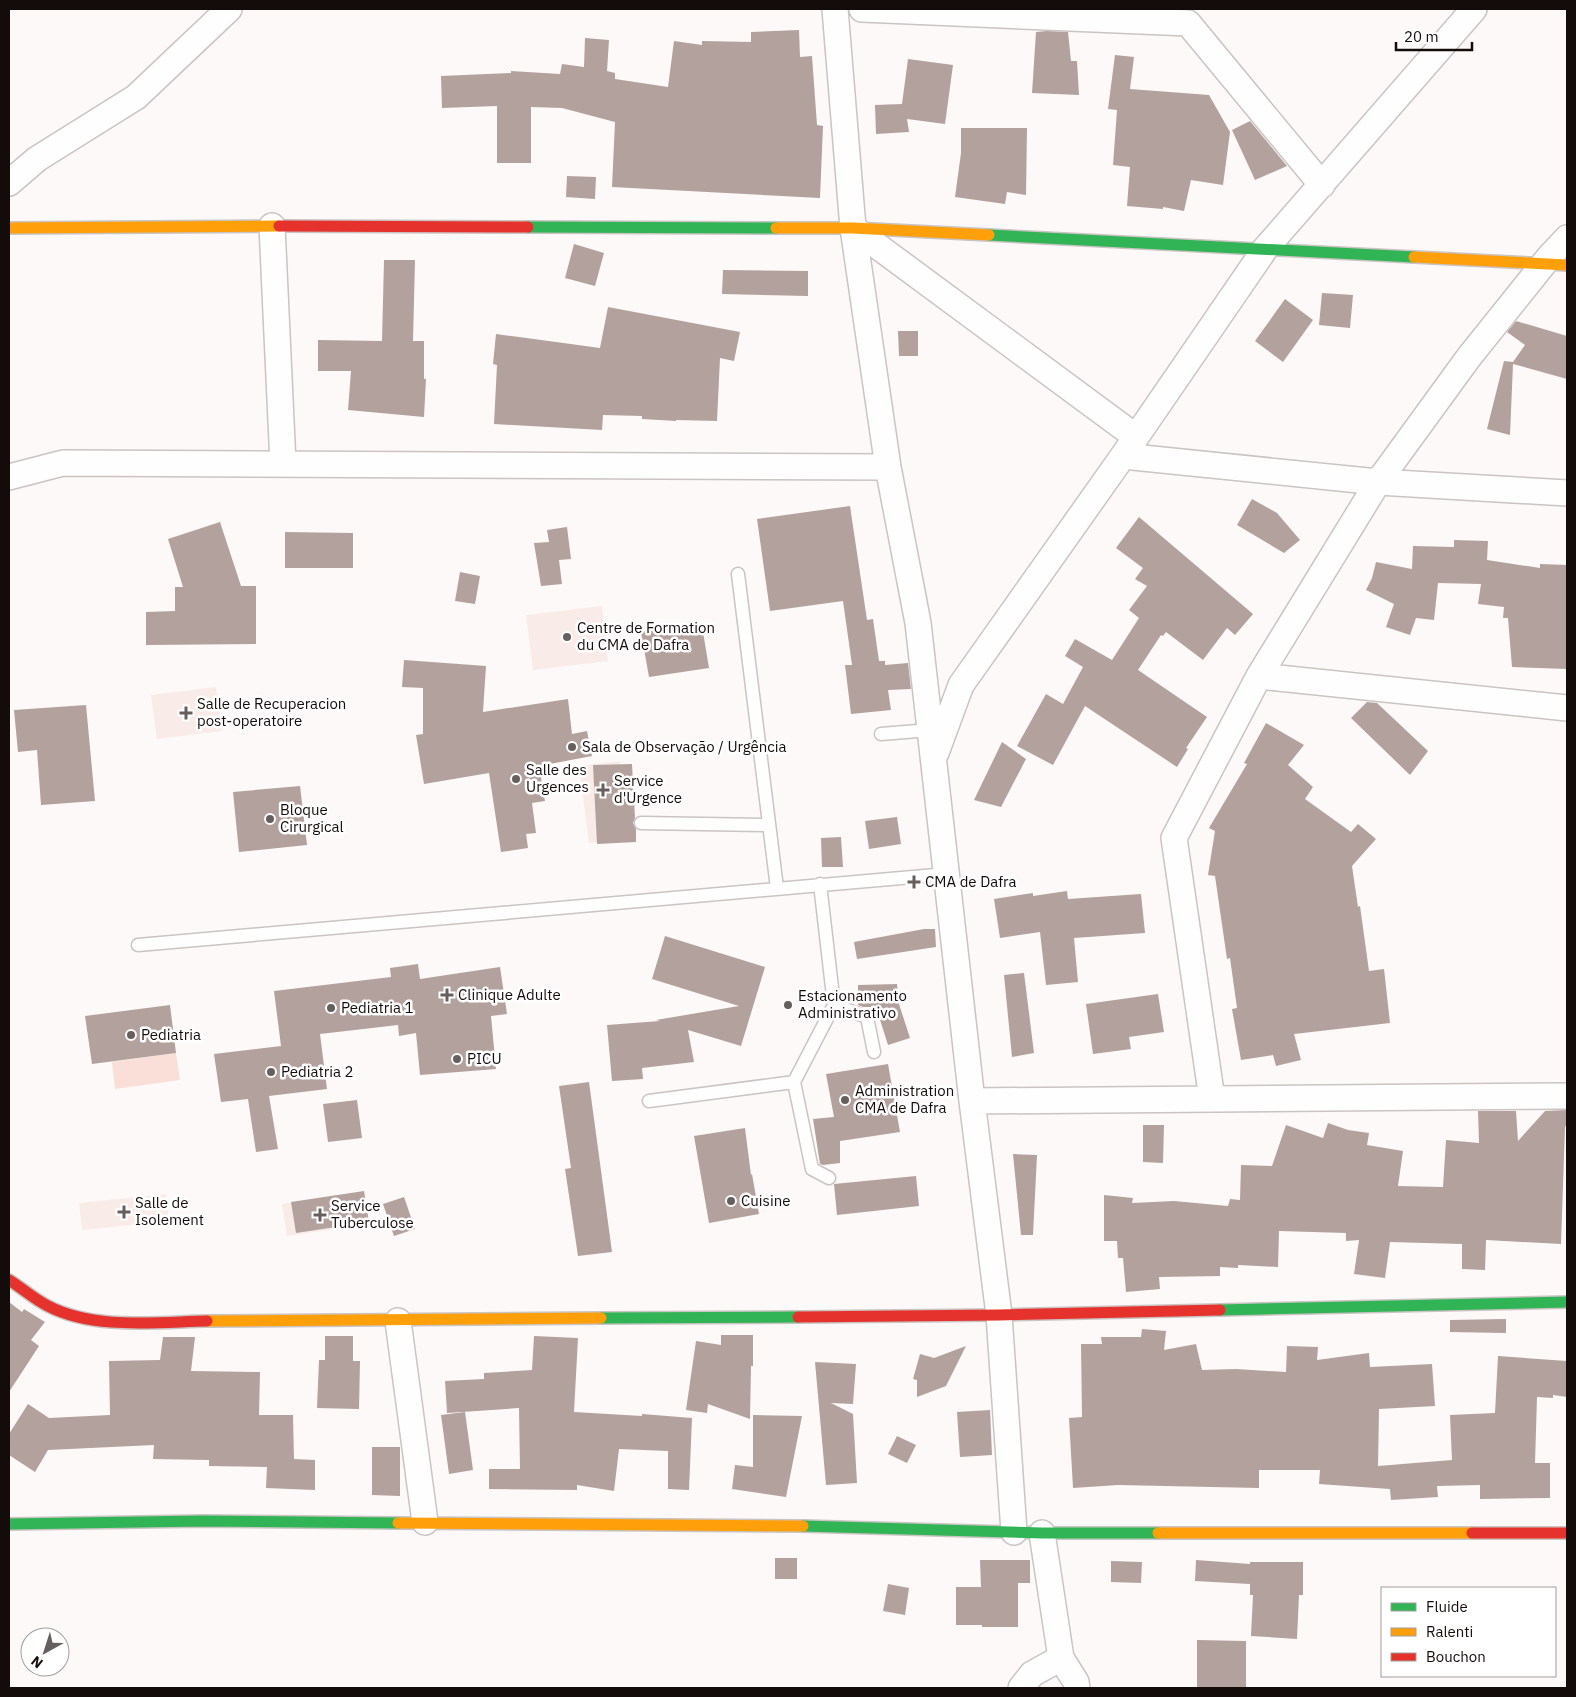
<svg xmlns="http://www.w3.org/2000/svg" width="1576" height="1697" font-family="'IBM Plex Sans',sans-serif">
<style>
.built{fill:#f9ebe8}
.green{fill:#f9dfd8}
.building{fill:#b3a19d}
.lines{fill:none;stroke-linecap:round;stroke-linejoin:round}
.lane-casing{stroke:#cac4c3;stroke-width:15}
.street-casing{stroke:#cac4c3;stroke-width:28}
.fast-casing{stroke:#cac4c3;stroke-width:14}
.slow-casing{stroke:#cac4c3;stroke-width:14}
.jam-casing{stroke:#cac4c3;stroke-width:14}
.lane{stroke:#fffefe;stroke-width:12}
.street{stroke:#fffefe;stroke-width:25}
.fast{stroke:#30b455;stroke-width:11}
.slow{stroke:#ff9f0a;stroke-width:11}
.jam{stroke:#e5322d;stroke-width:11}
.poi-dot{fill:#665f5d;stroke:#fff;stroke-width:2}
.labels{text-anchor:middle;stroke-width:5;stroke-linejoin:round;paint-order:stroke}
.poi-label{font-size:15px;fill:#140c0a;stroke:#fff;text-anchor:start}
</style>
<rect width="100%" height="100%" fill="#fdf9f8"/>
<path class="built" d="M602 606 608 661 533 670 526 615Z
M216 687 222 731 157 739 151 695Z
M620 761 628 825 611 840 589 843 579 766Z
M166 1194 169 1221 82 1230 79 1203Z
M353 1194 357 1226 287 1236 282 1204Z"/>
<path class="green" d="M176 1053 180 1080 115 1089 112 1062Z"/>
<path class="building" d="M799 30 800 57 812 56 817 125 823 126 820 198 612 187 615 122 562 108 531 107V163H497V106L442 108 441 76 511 73V71L560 74 562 64 584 67 585 38 609 40 607 71 615 73V79L668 87 674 41 702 45V41L751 42V32Z
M1047 31 1068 32 1071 61H1077L1079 95 1032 93 1036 32Z
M1115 55 1134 57 1130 89 1209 95 1230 132 1223 185 1191 180 1184 211 1163 207V209L1127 206 1130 167 1113 165 1117 110 1108 109Z
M908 59 953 65 945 124 907 119 909 132 876 134 875 105 902 104Z
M1250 121 1287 166 1255 180 1232 130Z
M961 128H1027L1026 195 1007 192 1005 204 955 197 961 153Z
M567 176 596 177 595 199 566 197Z
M574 244 604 253 595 286 565 278Z
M384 260H415L413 341H424V379H426L424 417 348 410 351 371H318V340L382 341Z
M723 270 808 271V296L722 294Z
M1322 293 1353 295 1350 328 1319 325Z
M1285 299 1313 320 1283 362 1255 341Z
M608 307 740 332 734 361 720 358 717 421 676 420V421L642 419V416L603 415 602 430 494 424 497 365 493 364 496 334 600 348Z
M1516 321 1567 336V379L1513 364 1510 435 1487 429 1504 361 1513 362 1525 345 1507 332Z
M898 331H918V356H899Z
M1252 499 1277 513 1300 540 1284 553 1237 525Z
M850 506 867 620 873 619 879 661H885V665L908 663 911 689 888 690 891 710 851 714 845 665H852L843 601 770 611 757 519Z
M1139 517 1253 614 1235 635 1227 628 1203 660 1166 632 1163 636 1161 635 1138 670 1207 717 1186 748 1188 749 1177 767 1085 706 1053 765 1017 746 1046 694 1063 704 1083 667 1065 656 1075 639 1112 660 1139 618 1129 610 1147 586 1135 579 1143 568 1116 548Z
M220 522 241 586H256V644L146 645V612L175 611V587H183L168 539Z
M567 527 571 559 559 560 562 584 541 586 534 543 549 542 547 530Z
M285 532 353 533V568H285Z
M1454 540 1488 541 1487 560 1540 568V564L1567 565V669L1512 667 1508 618H1503L1504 607 1478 604 1481 584 1438 583 1434 620 1416 618 1410 635 1386 627 1394 604 1366 590 1372 578 1376 562 1412 569 1413 546 1454 547Z
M460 572 480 576 475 604 455 601Z
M683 626 684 635 703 632 709 668 649 677 641 632Z
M404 660 486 666 483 712 568 699 572 734 587 731 592 756 539 766 545 801 532 803 536 833 526 834 528 848 501 852 489 773 424 784 416 735 423 734V688L402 687Z
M1367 702 1377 703 1428 751 1410 775 1351 718Z
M86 705 95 801 41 805 37 750 18 752 14 710Z
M1266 723 1304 745 1288 765 1313 787 1305 799 1351 832 1358 824 1376 839 1352 866 1358 907 1360 906 1369 971 1384 969 1390 1023 1294 1034 1301 1060 1276 1066 1273 1055 1241 1060 1232 1009 1237 1008 1230 958 1227 959 1215 876 1208 875 1215 831 1209 828 1247 764 1244 763Z
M1002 742 1026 759 1001 807 974 800Z
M632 764 635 818 633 823 636 829V842L597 844 593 765Z
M300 786 307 845 239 852 233 792Z
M897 817 901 844 869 849 865 821Z
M841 837 843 867H822L821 838Z
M1067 891 1068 899 1141 894 1145 933 1074 938 1078 982 1046 985 1040 932 1000 938 994 899 1033 893V896Z
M924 929H935L936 947 857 959 854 942Z
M665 936 765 967 741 1046 688 1030 694 1062 642 1068 643 1079 612 1081 607 1025 660 1021 656 1020 739 1006 652 979Z
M418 964 420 979 500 967 507 1014 491 1016 496 1069 420 1075 416 1033 399 1036 398 1025 320 1034 327 1089 269 1096 278 1149 256 1152 248 1099 221 1102 214 1054 281 1046 274 991 391 977 390 968Z
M1024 973 1034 1053 1012 1057 1004 975Z
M897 984 899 1004 910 1038 888 1045 876 1007H863L858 1005V985Z
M1158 994 1164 1032 1129 1037 1131 1049 1093 1054 1086 1004Z
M170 1005 176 1053 92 1064 85 1016Z
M888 1064 900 1132 840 1141V1163L823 1165 820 1164 813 1119 834 1117 826 1074Z
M589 1082 612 1252 578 1256 565 1169 571 1168 559 1086Z
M357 1100 362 1138 328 1142 323 1104Z
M1567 1110V1124L1565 1127 1561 1244 1486 1240 1485 1270 1462 1269V1244L1390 1242 1385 1278 1354 1274 1359 1240 1346 1241V1233L1279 1231 1278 1267 1238 1265V1268L1220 1267V1276L1159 1277 1160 1289 1126 1292 1123 1258H1118L1117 1241H1104V1195L1133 1198 1132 1203 1174 1201 1228 1206 1230 1199 1240 1200 1241 1165 1272 1166 1286 1125 1323 1138 1328 1123 1348 1130 1369 1133 1367 1145 1403 1151 1398 1186 1443 1187 1446 1140 1479 1143 1478 1111H1516L1518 1141 1545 1111Z
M1143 1125H1164L1163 1163 1143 1162Z
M745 1128 751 1175 752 1174 759 1214 709 1223 694 1136Z
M1013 1154 1037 1155 1033 1235H1021Z
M916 1176 919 1206 837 1215 834 1184Z
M364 1191 369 1222 296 1233 291 1202Z
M404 1197 415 1229 394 1236 383 1204Z
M9 1302 22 1312 24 1309 45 1322 31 1340 39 1346 9 1392Z
M1506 1319V1333L1450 1332V1320Z
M1142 1329 1166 1331 1164 1350 1196 1344 1202 1370 1236 1369 1286 1372 1287 1346 1318 1347 1317 1360 1369 1353 1370 1367 1432 1364 1435 1406 1379 1409 1378 1466 1452 1460 1450 1415 1495 1413 1498 1356 1567 1361V1397L1553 1395V1398L1537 1397 1535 1463H1550V1498L1480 1499V1485L1437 1486 1438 1497 1391 1500 1390 1489 1319 1484 1320 1470H1259V1488L1118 1485 1073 1488 1069 1418 1082 1417 1081 1344H1102L1101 1337H1141Z
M721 1335H753V1366H751L750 1419 708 1404 707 1413 686 1410 696 1341 721 1345Z
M325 1336H353V1361H360L359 1409 317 1408 319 1360H325Z
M534 1336 578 1338 574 1412 642 1416V1414L692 1418 689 1490 668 1489V1451L619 1449 614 1491 577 1485V1490L489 1489V1469H520L519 1408 447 1413 445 1381 484 1379V1373L532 1370Z
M163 1337H195L191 1371 260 1372 259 1415H293L294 1459 315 1460V1490L266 1488 267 1467 209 1466V1460L153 1459 154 1445 48 1450 35 1472 9 1455V1434L28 1404 49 1418 110 1415 109 1361 160 1360Z
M966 1346 946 1386 917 1397V1380L913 1379 920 1354 934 1358Z
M815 1362 856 1364 853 1404 831 1403 853 1414 857 1483 826 1485Z
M990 1410 992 1455 960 1457 957 1412Z
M465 1412 473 1470 449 1474 441 1415Z
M753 1415 802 1416 786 1497 732 1489 735 1465 753 1467Z
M897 1436 916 1445 907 1463 888 1454Z
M372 1447H400V1496L372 1495Z
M775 1558H797V1579H775Z
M980 1560H1030V1583H1018V1627H982V1625H956V1587H981Z
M1196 1560 1250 1564V1562H1303V1595H1299L1297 1639 1251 1636 1253 1595H1250V1584L1195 1581Z
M1111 1561 1142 1562 1141 1583 1111 1582Z
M888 1584 909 1588 905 1615 883 1611Z
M1197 1640 1246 1641V1688H1197Z"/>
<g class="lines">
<defs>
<path id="lane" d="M738 574 777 888
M881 734 930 730
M641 823 769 825
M138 945 947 874
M834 1005 867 1017 874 1052
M794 1082 812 1169 829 1178
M649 1101 794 1082 834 1005 820 884"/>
<path id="street" d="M835 9 853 228 888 467 918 623 972 1101 999 1315 1014 1532
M862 9 1188 23 1322 185
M9 183 37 159 136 97 229 9
M272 226 283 464
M853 228 1136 437
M1123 456 1378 482 1567 493
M9 477 63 463 888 467
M1259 676 1567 708
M936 753 961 685 1123 456 1265 249 1474 9
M1212 1099 1174 838 1259 676 1378 482 1469 357 1550 256 1567 238
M972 1101 1567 1096
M398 1321 425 1522
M1061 1658 1076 1682 1077 1688
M1021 1688 1032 1674 1061 1658 1042 1533"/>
<path id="fast" d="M528 227 776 228
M989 235 1414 257
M1220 1310 1567 1302
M601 1318 798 1317
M9 1524 203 1521 398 1523
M803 1526 1042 1533H1158"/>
<path id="slow" d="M9 228 279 226
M776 228H853L989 235
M1414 257 1567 265
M207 1321 601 1318
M398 1523 803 1526
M1158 1533H1472"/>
<path id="jam" d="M279 226 528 227
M9 1280C22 1288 34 1299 48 1306 94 1330 157 1322 207 1321
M798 1317 999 1315 1220 1310
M1472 1533H1567"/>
</defs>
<use href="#lane" class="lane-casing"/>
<use href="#street" class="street-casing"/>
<use href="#fast" class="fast-casing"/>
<use href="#slow" class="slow-casing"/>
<use href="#jam" class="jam-casing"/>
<use href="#lane" class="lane"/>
<use href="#street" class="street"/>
<use href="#fast" class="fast"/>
<use href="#slow" class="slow"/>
<use href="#jam" class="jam"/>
</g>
<g class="poi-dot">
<circle cx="567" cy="637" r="5"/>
<path d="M183.5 705.5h5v5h5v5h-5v5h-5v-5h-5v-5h5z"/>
<circle cx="572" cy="747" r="5"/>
<circle cx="516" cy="779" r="5"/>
<path d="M600.5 782.5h5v5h5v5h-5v5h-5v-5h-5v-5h5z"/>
<circle cx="270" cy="819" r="5"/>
<path d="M911.5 874.5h5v5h5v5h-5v5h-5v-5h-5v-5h5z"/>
<path d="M444.5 987.5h5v5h5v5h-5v5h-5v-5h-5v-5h5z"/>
<circle cx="788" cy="1005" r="5"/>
<circle cx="331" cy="1008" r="5"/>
<circle cx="131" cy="1035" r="5"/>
<circle cx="457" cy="1059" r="5"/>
<circle cx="271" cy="1072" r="5"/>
<circle cx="845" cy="1100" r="5"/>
<circle cx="731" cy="1201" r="5"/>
<path d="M121.5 1204.5h5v5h5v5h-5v5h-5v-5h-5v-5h5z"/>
<path d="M317.5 1207.5h5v5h5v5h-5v5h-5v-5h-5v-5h5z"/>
</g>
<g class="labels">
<g class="poi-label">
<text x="577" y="633">Centre de Formation<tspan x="577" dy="17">du CMA de Dafra</tspan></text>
<text x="197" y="709">Salle de Recuperacion<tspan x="197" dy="17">post-operatoire</tspan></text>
<text x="582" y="752">Sala de Observação / Urgência</text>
<text x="526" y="775">Salle des<tspan x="526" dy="17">Urgences</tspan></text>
<text x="614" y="786">Service<tspan x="614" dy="17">d'Urgence</tspan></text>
<text x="280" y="815">Bloque<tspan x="280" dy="17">Cirurgical</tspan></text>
<text x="925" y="887">CMA de Dafra</text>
<text x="458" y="1000">Clinique Adulte</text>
<text x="798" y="1001">Estacionamento<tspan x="798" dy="17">Administrativo</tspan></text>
<text x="341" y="1013">Pediatria 1</text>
<text x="141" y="1040">Pediatria</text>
<text x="467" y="1064">PICU</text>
<text x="281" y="1077">Pediatria 2</text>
<text x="855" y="1096">Administration<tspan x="855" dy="17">CMA de Dafra</tspan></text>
<text x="741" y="1206">Cuisine</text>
<text x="135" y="1208">Salle de<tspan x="135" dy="17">Isolement</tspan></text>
<text x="331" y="1211">Service<tspan x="331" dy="17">Tuberculose</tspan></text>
</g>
</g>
<rect width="1576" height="1697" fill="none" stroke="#140c0a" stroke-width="20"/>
<rect x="1381" y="1587" width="175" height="90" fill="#ffffff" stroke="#a19e9d"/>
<rect x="1391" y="1603" width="25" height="8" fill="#30b455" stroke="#a19e9d"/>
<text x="1426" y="1612" font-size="15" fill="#140c0a">Fluide</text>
<rect x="1391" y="1628" width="25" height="8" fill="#ff9f0a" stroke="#a19e9d"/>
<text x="1426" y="1637" font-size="15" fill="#140c0a">Ralenti</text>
<rect x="1391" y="1653" width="25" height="8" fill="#e5322d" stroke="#a19e9d"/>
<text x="1426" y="1662" font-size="15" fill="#140c0a">Bouchon</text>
<g transform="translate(45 1652) rotate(219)"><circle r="24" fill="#ffffff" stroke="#a19e9d"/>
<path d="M0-4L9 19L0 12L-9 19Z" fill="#665f5d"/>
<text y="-8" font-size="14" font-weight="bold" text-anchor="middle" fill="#140c0a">N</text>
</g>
<path d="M1396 42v8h76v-8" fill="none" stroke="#140c0a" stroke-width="2.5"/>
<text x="1404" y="42" font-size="15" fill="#140c0a" stroke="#ffffff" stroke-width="4" paint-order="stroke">20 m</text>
</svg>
